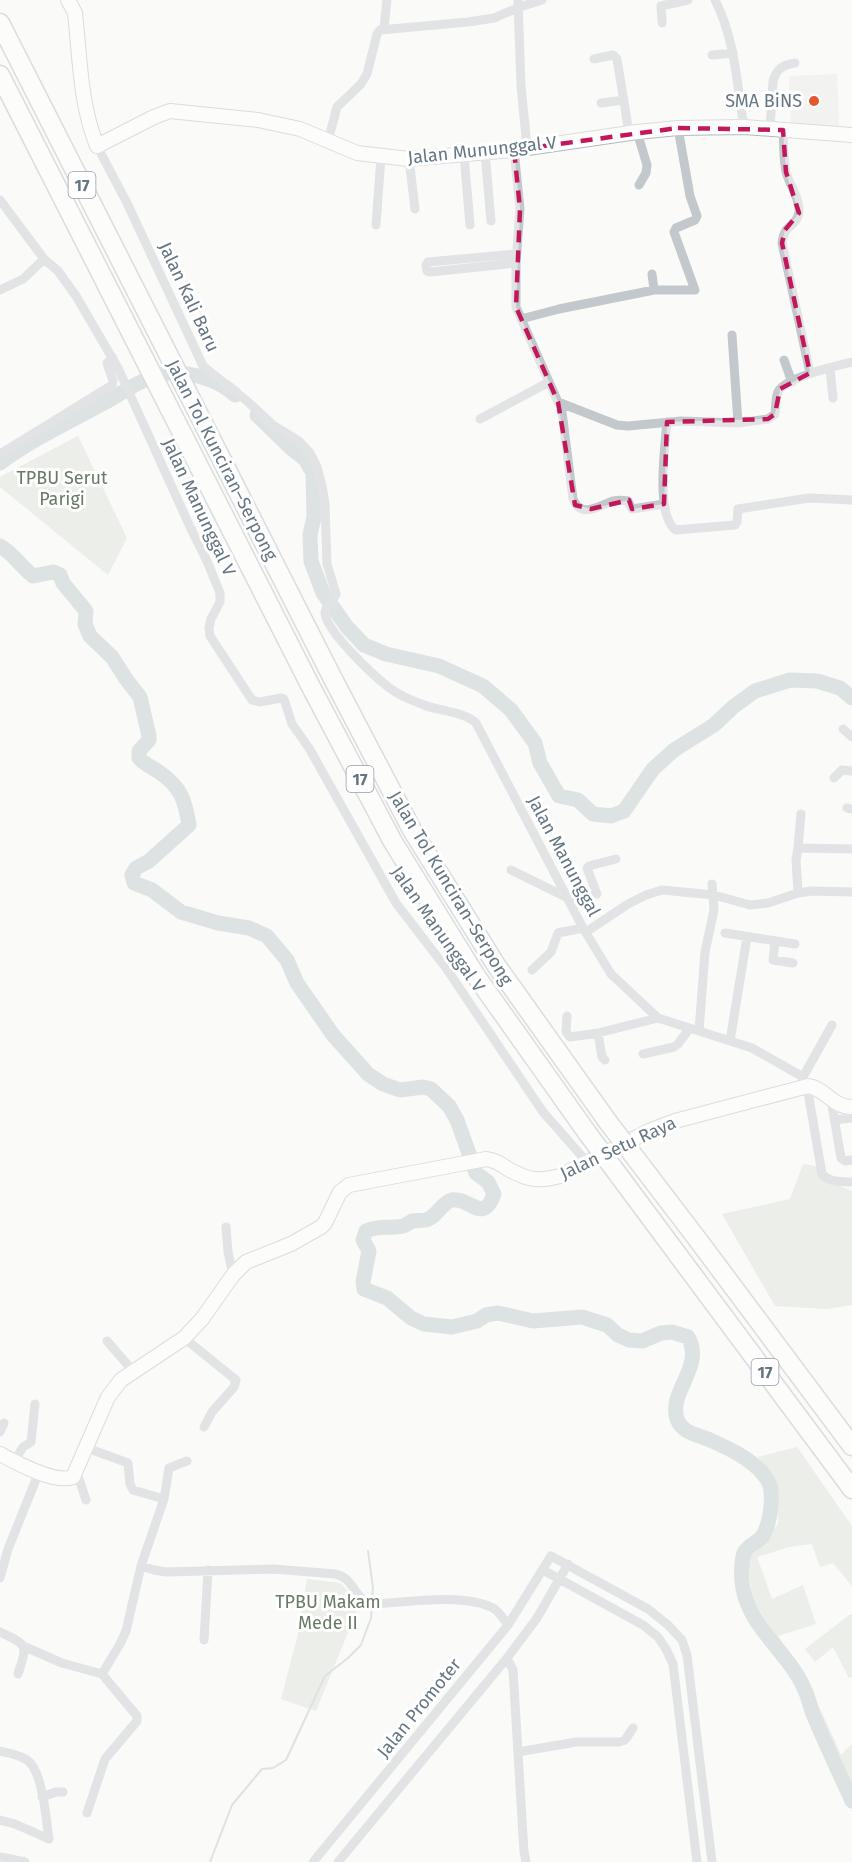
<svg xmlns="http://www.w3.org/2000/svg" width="852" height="1862" font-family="'Fira Sans',sans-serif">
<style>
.built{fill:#e8e9e9}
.green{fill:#dadfd7}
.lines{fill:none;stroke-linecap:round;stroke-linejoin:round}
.stream{stroke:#bbc7cb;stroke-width:2}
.river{stroke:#bbc7cb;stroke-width:15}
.secondary-casing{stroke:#b3babf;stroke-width:16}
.highway-casing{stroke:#b4b9bd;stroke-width:21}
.street{stroke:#c3c8cc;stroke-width:9}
.secondary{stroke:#fff;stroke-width:14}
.highway{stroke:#fff;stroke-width:18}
.highway-bridge-casing{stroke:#b4b9bd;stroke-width:21;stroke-linecap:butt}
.highway-bridge{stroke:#fff;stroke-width:18}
.marked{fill:none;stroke:#c2185b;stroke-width:4.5;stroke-dasharray:12 8;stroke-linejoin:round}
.poi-dot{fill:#e4572e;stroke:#fff;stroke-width:2}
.labels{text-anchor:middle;stroke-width:6;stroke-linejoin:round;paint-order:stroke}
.shield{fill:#fff;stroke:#939fa8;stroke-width:1.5}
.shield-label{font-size:16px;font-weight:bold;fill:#657683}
.poi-label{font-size:18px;fill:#657683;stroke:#fff;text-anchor:end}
.street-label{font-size:18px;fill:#657683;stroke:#fff}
.park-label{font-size:18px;fill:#687a64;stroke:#fff}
</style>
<rect width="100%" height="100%" fill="#fafaf8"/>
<path class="built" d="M837 74 839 127 791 129 789 76Z"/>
<path class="green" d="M78 436 127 538 108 575 0 487V477Z
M803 1164 820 1167 824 1179 852 1191V1305L827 1309 775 1306 722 1214 790 1199Z
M797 1447 852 1526V1586L833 1563 820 1567 812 1544 789 1547 757 1557 772 1599 803 1585 816 1624 778 1636C804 1674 823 1713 841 1755L852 1744V1790L810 1691 752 1599 748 1558 764 1544 778 1523 777 1493 758 1457Z
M307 1579 340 1583 360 1603 316 1711 281 1699 298 1634Z
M852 1613V1676L849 1678 833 1647 815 1662 805 1649Z"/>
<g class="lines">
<path class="stream" d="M368 1551 373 1588 372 1601
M210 1862 232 1805 262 1769 273 1768 286 1760 325 1676 348 1658 361 1645 371 1618 372 1606"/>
<path class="river" d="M257 415 291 448 305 459 313 473 314 517 310 535 311 561 323 593 347 627 364 645 386 654 439 666 483 686 511 710 535 743 540 763 559 796 578 800 593 814 611 816 624 811 653 769 674 750 714 725 733 707 755 691 790 680 817 681 840 688 852 698
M0 463C32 439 69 422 104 403 124 392 148 374 171 373 193 373 218 379 235 395
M0 546C14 554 20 566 33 576L53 572 60 575 63 583 86 611 85 624 90 636 112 657 126 679 140 697 149 736V740L139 751V758C144 764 152 767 159 772 181 787 185 800 189 825L149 861 136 868 132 875 134 883 152 890 181 912 218 923 249 928 267 936 287 960 297 983 333 1035 368 1074 383 1084 400 1090 423 1087 431 1089 449 1106 457 1120 476 1173 488 1182 494 1194C483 1225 470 1197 452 1200 441 1203 437 1217 426 1220 421 1221 416 1220 412 1221 409 1223 406 1225 403 1226 390 1229 379 1225 366 1231L363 1240 369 1251 363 1282 364 1289 387 1298 411 1318 424 1324 452 1327 477 1321 486 1315 498 1313 533 1321 582 1317 607 1325 618 1335 629 1340 642 1341 661 1333 672 1332 688 1337C705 1367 668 1391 677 1419 683 1434 697 1434 710 1440 730 1449 757 1461 768 1481 775 1494 770 1527 761 1538 756 1543 747 1546 744 1553 741 1563 741 1578 743 1589 751 1629 788 1652 804 1688 808 1696 810 1706 813 1714 825 1743 839 1772 852 1801"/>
<defs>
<path id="secondary" d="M68 0 75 13C80 58 80 104 97 146L154 117 170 111 258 120 300 129 357 153 409 159 514 150 637 132 678 128 744 127 852 135
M0 1454C17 1463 55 1484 73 1477L108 1397 121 1380 184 1338 202 1319 233 1275 246 1262 291 1244 321 1227 325 1223 340 1192 349 1185 486 1159C495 1160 501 1164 508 1169 528 1180 538 1182 560 1176L651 1130 675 1121 808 1086C825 1088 832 1107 852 1107"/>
<path id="highway" d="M0 23 332 677 412 830 496 965 608 1122
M0 75 310 685 393 842 476 976 588 1134
M698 1240 852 1446
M678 1255 852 1489"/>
</defs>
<use href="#secondary" class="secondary-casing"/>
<use href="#highway" class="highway-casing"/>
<path class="street" d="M518 0 521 86 527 147
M715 0C735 39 737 85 744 127
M662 23 661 6 688 0
M384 28 387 0
M712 55 733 53
M594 59 613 55 617 59 629 133
M601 103 624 100
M770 129 773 81C777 68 783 65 795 63
M783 130C784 143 783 158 786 172 789 184 803 204 798 216 794 228 784 224 782 243L810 373
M637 132 647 165 646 173 639 185
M328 141 337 107 361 84 367 74 377 34 380 30 468 22 494 18 520 7 542 0
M97 146 127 203 203 366 247 401 273 425 299 441 310 453 317 467 322 486 325 504 327 564 336 594C334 602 325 605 325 613 326 631 373 675 387 686 398 695 411 700 424 705 439 711 465 712 476 723L583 928 611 974 658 1018 752 1048 803 1077 807 1086 822 1174C830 1183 841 1181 852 1182
M514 150 520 209 516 263V307L558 402 617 425 628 426 681 421 738 423 768 419 775 414C776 406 775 396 779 390 788 377 836 366 852 362
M485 152 491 221
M464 154 470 225
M409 159 415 209
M0 200 44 259 58 271 76 296 118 368 191 529 207 561 220 593V602L211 619 209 628 210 636 252 700 260 702 281 698 284 699 292 724 309 748 396 903 446 968 543 1112 587 1162
M376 225 381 157
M516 263 430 272 427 271 426 265 428 262 516 254
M652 274 654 290
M0 290 23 279 44 259
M521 319 559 309 654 290H695L674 232 676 228 695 220 697 216 690 196 678 128
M732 335 738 423
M784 360 792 382
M830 369 833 398
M561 404 573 499C581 519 599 506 613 501 618 500 623 500 628 501L632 509 664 504
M480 419 549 382
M667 422C665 446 655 516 676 530L735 525 737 522 738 509 809 498 852 500
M0 454 112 385 113 381 107 363 113 358
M843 729 852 737
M834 778 842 770 852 771
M847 808 852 809
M798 848 801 814
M511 870 568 898
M798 893 811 891 852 892
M569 899 597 894 587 868 589 866 616 859
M586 932 628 904 646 895 662 890 714 895 750 905 768 903 798 893 796 860 798 848 852 849
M725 933 795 944
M775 941 773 960 793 963
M532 970 551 952 558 933 583 928
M567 1016 566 1032 570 1037 598 1033 658 1018
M699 1031 705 952 714 910 712 884
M598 1033 602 1057 605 1060
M730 1041 747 937
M643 1054 674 1047 678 1044 689 1029
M803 1077 832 1025
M831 1099 841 1158 845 1161 852 1160
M834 1120 852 1118
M226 1227 228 1252 233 1275
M184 1338 236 1380 234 1387 212 1412 204 1427
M107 1341 133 1371
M0 1432 4 1423
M87 1448 128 1463 130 1484 133 1490 164 1499
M14 1462 23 1447 31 1442 35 1404
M77 1473 86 1500
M141 1566 154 1570 166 1572 274 1569 335 1574C357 1579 351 1600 376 1604 408 1602 464 1593 493 1608 499 1611 504 1620 508 1625
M543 1570 643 1625 658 1637 666 1649 673 1664 697 1862
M0 1578 8 1549 39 1472
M0 1632C29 1645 27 1645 18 1674
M204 1640 208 1570
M23 1646 62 1663 102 1674 137 1716V1721L105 1759 87 1813
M507 1658 513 1670 524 1852 526 1862
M102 1674 120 1644 126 1631 141 1566 164 1499 169 1468 187 1461
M0 1751C8 1753 20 1755 27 1760 43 1771 46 1820 49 1839
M518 1752 576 1742H619L625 1740 633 1728
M42 1797 56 1792H63
M0 1820 15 1824 49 1839
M0 1857 25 1862
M313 1862 508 1625 551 1556 648 1609 668 1625 682 1640 687 1655 712 1862
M338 1862 507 1658 537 1618 568 1564"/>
<use href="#secondary" class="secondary"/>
<use href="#highway" class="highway"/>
<defs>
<path id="highway-bridge" d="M608 1122 698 1240
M588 1134 678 1255"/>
</defs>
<use href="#highway-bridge" class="highway-bridge-casing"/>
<use href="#highway-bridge" class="highway-bridge"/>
</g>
<path d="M0 0H852V1862H0ZM678 128 783 130 786 172 799 213 785 230 782 243 810 373 780 389 775 414 768 419 667 422 664 504 632 509 629 500 591 509 575 505 558 402 516 307 520 209 514 150Z" fill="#fafaf8" fill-opacity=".55" fill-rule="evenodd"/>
<path class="marked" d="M678 128 783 130 786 172 799 213 785 230 782 243 810 373 780 389 775 414 768 419 667 422 664 504 632 509 629 500 591 509 575 505 558 402 516 307 520 209 514 150Z"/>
<circle class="poi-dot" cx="814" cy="101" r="6"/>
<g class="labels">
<g class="shield">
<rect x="68.5" y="172" width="27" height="26" rx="4.5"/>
<rect x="346.5" y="766" width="27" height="26" rx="4.5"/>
<rect x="751.5" y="1359" width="27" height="26" rx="4.5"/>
</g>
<g class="shield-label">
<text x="82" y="191">17</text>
<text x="360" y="785">17</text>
<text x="765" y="1378">17</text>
</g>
<g class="poi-label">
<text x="802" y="107">SMA BiNS</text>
</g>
<g class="street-label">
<text transform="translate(482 150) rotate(-6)" y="6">Jalan Mununggal V</text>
<text transform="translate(189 297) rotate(65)" y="6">Jalan Kali Baru</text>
<text transform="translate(222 460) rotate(63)" y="6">Jalan Tol Kunciran–Serpong</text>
<text transform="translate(199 507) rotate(65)" y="6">Jalan Manunggal V</text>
<text transform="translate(564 856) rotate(62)" y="6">Jalan Manunggal</text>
<text transform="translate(451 888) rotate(59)" y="6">Jalan Tol Kunciran–Serpong</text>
<text transform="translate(438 929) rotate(55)" y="6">Jalan Manunggal V</text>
<text transform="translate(618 1148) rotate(-25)" y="6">Jalan Setu Raya</text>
<text transform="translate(419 1708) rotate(-51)" y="6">Jalan Promoter</text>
</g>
<g class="park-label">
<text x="62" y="484">TPBU Serut<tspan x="62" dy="21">Parigi</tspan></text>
<text x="328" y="1608">TPBU Makam<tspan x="328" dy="21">Mede II</tspan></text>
</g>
</g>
</svg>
